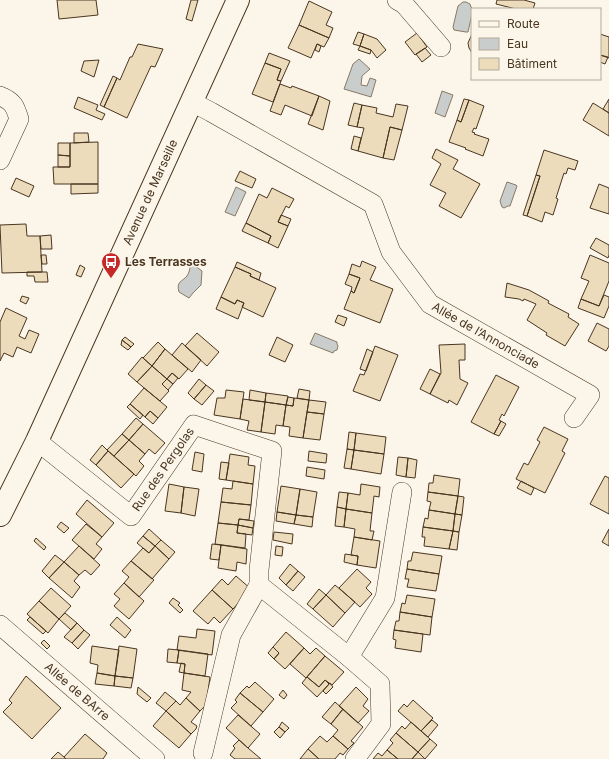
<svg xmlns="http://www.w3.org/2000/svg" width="609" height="759" font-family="Inter,sans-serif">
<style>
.water{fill:#c9cecd;stroke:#887966}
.building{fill:#ecdcbc;stroke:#4a3520}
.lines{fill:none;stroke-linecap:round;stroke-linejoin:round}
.street-casing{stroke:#4a3520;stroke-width:20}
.secondary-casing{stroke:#4a3520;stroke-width:24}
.street{stroke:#fbf6e9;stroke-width:19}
.secondary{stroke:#fbf6e9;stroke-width:22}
.labels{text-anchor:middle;stroke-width:3;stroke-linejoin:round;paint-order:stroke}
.street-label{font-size:12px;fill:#4a3520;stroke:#fbf6e9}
.poi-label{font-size:12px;font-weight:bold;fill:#4a3520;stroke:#fbf6e9;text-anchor:start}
</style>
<rect width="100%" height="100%" fill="#fbf6e9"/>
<path class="water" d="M463 2H466L470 4 471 7 473 9 468 32H466L454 30 453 27 458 6Z
M359 59 370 69 362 76 361 85 367 86 370 78 376 80 371 97 344 89 353 64Z
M442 91 453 95 445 117 435 113Z
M507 182 516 185 517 186 510 206H508L504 208 502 207 500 201Z
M236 187 246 192 235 216 225 212Z
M194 265 202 271 201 285 193 293 189 298 179 292C176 281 182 282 187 276 189 273 190 269 190 266Z
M315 333 337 342V344L338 346 337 350 334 351 333 353 310 344Z"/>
<path class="building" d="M57 0H96L98 15 59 19Z
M191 0H198L192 21 186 19Z
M497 0H524L535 3 533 9H516L496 4Z
M309 1 332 12 326 25 333 28 329 38 299 25Z
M299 25 329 38 324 47 317 44 311 58 288 48Z
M358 32 364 34 360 46 353 44Z
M417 33 427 47 415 55 405 42Z
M364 34 377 39 386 50 377 58 371 50 360 46Z
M472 34V53L469 48 468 43Z
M600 34 609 37V58L600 55Z
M138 44 163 49 155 67 151 66 127 118 104 107 117 78 120 80 130 57H132Z
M317 44 321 46 319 52 315 50Z
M360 46 371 50 370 54 358 50Z
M425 48 431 55 422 62 416 54Z
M269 53 290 61 281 81 277 80 281 69 265 63Z
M600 55 608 57 605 64 600 62Z
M99 60 94 77 81 71 84 61Z
M265 63 281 69 277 80 281 81 273 102 252 94Z
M113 76 117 78 104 107 100 105Z
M280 84 291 88 292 86 319 96 312 116 285 105 281 115 270 111Z
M319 96 330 101 323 130 308 124Z
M78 97 98 105 96 110 105 114 102 120 74 108Z
M464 99 469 100 461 122 457 120Z
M609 99V113L603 109Z
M469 100 484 106 476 129 474 128 472 132 475 133 474 134 489 139 483 156 465 149 466 148 449 142 457 120 461 122Z
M354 103 362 105 357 127 348 125Z
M593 103 609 113V136L583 120Z
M396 104 408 106 402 130 390 127 383 158 358 151 364 128 357 127 362 105 377 108 376 113 393 117Z
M390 127 402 130 394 160 383 158Z
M74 133H88L89 142 74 143Z
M354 136 361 138 358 151 351 149Z
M98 142V184H54L53 167H70V143Z
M58 143H70V156L58 155Z
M436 149 458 160 453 169 480 184 461 218 439 206 446 193 430 185 441 164 432 158Z
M544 150 578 161 575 170 568 168 566 174 564 173 556 198 558 199 553 215 545 212 542 222 527 216 540 176 536 175Z
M58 155 70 156V167H58Z
M240 171 256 179 252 188 235 181Z
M536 175 540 176 527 216 523 215Z
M16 178 34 186 29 197 11 189Z
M71 184H98V193L71 194Z
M599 184 609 188V214L590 208Z
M272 188 294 199 289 208 286 206 278 222 288 226 278 248 268 243 271 236 246 223 259 194 267 198Z
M281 215 291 219 288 226 278 222Z
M246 223 271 236 268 243 242 231Z
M26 224 27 236H40L42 272 2 273 0 225Z
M51 235 52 249H41L40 236Z
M596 238 609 245V255L608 258 590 248Z
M41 255H46L47 264H42Z
M590 255 609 263V281L599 306 581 299 589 281 581 278Z
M362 261 376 267 370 280 393 289 380 323 344 309 351 291 354 293 360 278 349 274 352 264 360 267Z
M237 262 261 273 259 280 250 276 251 274 235 267Z
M80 265 85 268 81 277 76 275Z
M235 267 251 274 250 276 276 288 263 317 242 307 244 303 237 300 235 304 221 297Z
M27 272H47L48 282H35L34 276H27Z
M349 274 360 278 354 293 351 291 352 287 345 284Z
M507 283 529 290 549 301 548 303 569 314 568 317 579 324 565 346 546 335 547 333 527 320 536 304 524 299 523 301 519 299 505 297Z
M604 295 609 297V306L604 318 578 308 581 299 599 306Z
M22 296 29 298 26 304 20 301Z
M221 297 235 304 237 300 244 303 238 319 216 309Z
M6 308 27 318 19 336 25 339 29 330 39 334 31 353 17 347 13 357 4 353 0 361V322Z
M338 315 347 318 344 326 335 322Z
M597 323 609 329V346L606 351 588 341Z
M197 333 219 352 207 366 185 346Z
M125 337 134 344 131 347 122 340Z
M277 337 293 345 285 362 269 355Z
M122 340 131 347 128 350 121 345Z
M158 342 165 349 152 366 143 358Z
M182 343 201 360 192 372 172 355Z
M465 344V360H459L460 379 468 383 457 405 449 400 448 403 430 394 441 373 439 345Z
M375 346 398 355 380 401 353 391 360 374 364 375Z
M165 349 188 369 179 379 172 373 167 379 152 366Z
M367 349 373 352 366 371 360 369Z
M142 357 152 366 137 382 128 374Z
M152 366 167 379 162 384 169 391 160 401 137 382Z
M430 369 440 374 430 394 420 389Z
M172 373 178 378 173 384 167 379Z
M496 375 519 387 504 416 502 414 499 420 501 421 494 434 471 422Z
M167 379 173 384 168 390 162 384Z
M199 379 206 385 194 399 188 393Z
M206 385 214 391 202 405 194 399Z
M144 388 167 407 158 418 150 411 145 417 130 404Z
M299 389 310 391 309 400 297 398Z
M226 390 244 392 240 419 214 415 217 398H225Z
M250 390 266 393 265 402 249 400Z
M266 393 288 396 286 405 265 402Z
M288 397 294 398 293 406 286 405Z
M294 398 309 400 303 438 289 436 290 427 283 426 286 405 293 406Z
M243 399 265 402 261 432 247 430 249 421 240 419Z
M309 400 326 402 324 414 307 412Z
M265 402 286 405 283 426 276 425 275 434 261 432Z
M130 404 143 415 140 419 127 407Z
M150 411 158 418 153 424 145 417Z
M307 412 324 414 320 440 303 438Z
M136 418 143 424 129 440 122 434Z
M501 421 506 424 499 436 494 434Z
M143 424 165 443 155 454 149 449 145 454 129 440Z
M544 427 568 439 562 451 565 453 545 493 516 479 524 463 528 465 540 442 537 440Z
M349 432 356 433 354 450 347 449Z
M356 433 386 437 384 454 354 450Z
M122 434 129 440 114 456 107 450Z
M129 440 145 454 139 461 144 466 136 476 114 456Z
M102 445 108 451 96 465 90 460Z
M347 449 354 450 351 469 344 468Z
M354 450 384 454 381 474 351 469Z
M108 451 134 474 121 488 96 465Z
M309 451 327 454 326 463 308 461Z
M195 452 204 454 202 472 192 470Z
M230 454 249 457 248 465 255 466 253 484 226 480Z
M398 457 408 458 406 477 396 475Z
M408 458 417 460 415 478 406 477Z
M221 462 229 463 226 480 219 479Z
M307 467 325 470 324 479 306 476Z
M434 475 460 479 458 496 428 492 429 483H433Z
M605 476 609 478V514L590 504Z
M233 481 253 484 251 505 221 502 223 488 232 489Z
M521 481 534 488 531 495 517 488Z
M169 484 184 487 181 513 165 511Z
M361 484 380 487 379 497 374 496 372 513 346 509 348 493 360 495Z
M281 486 300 489 296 515 277 512Z
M184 487 199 489 195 516 181 513Z
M300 489 317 492 313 517 296 515Z
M339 492 348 493 346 509 337 507Z
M428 492 458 496 455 514 429 510 431 502 427 501Z
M458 496 464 497 462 515 455 514Z
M87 500 114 523 102 537 76 514Z
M221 502 251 505 249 520 239 519 238 525 218 523Z
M337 507 346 509 344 527 335 526Z
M346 509 372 513 370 531H374L372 540 354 537 355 529 344 527Z
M429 510 455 514 453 531 423 527 425 518 428 519Z
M277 512 296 515 294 524 276 521Z
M455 514 462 515 459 532 453 531Z
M296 515 313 517 312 527 294 524Z
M239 519 254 521 253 528 238 525Z
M61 522 69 528 64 533 57 527Z
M218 523 238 525 237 533 246 534 245 548 215 544Z
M86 524 102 537 96 544 102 549 94 559 72 540Z
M238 525 253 528 252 535 237 533Z
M423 527 453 531 449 549 424 546 425 537H422Z
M149 529 161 540 155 546 143 536Z
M609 529V546L602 542Z
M453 531 459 532 457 550 449 549Z
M274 532 293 534 292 544 273 540Z
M143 536 155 546 149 553 137 543Z
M354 537 380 541 376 568 357 565 358 556 351 555Z
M36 538 46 547 44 550 34 541Z
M161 540 175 552 169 559 155 546Z
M212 544 221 545 219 560 210 559Z
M221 545 247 549 246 564 237 562 236 571 218 568Z
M79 546 100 565 91 575 85 570 79 575 64 562Z
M155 546 169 559 152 579 131 561 143 548 149 553Z
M276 546 283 547 282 556 275 555Z
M413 552 442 556 439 574 407 569 408 561H411Z
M345 554 358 556 357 565 344 562Z
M55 555 64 562 49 578 42 571Z
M131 561 154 580 139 597 124 583 129 577 122 571Z
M64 562 79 575 74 581 80 587 72 598 49 578Z
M290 564 298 571 286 585 279 578Z
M357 569 371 582 366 588 372 594 360 607 339 588Z
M407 569 439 574 436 591 407 587 409 579H405Z
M298 571 305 577 293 591 286 585Z
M236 576 251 589 233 609 212 590 222 579 228 585Z
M124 583 144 601 129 619 114 606 120 599 114 594Z
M335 585 355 602 345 613 326 595Z
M51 588 71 606 59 619 39 601Z
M319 589 326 595 313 609 307 604Z
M212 590 233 609 220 623 214 617 208 624 193 611Z
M326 595 345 613 333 627 313 609Z
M407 595 435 599 432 617 400 612 402 603 405 604Z
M173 598 180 603 178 605 183 610 180 613 169 603Z
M39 601 59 619 48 633 27 614Z
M400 612 432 617 430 635 394 630 396 621H399Z
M65 613 77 623 71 630 59 619Z
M30 617 46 631 43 634 27 620Z
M117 617 131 630 125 638 110 625Z
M77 623 84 630 72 643 64 637Z
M197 629 215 631 212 655 177 650 179 636 196 638Z
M84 630 90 635 78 649 72 643Z
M394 630 423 634 421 652 395 648 396 640 393 639Z
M286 632 304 648 285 669 274 659 279 653 273 647Z
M44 640 50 646 47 649 41 643Z
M92 646 119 650 115 676 97 673 98 665 90 663Z
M119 646 137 649 133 678 115 676Z
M273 647 279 653 274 659 268 653Z
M304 648 310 654 316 648 325 656 306 678 290 664Z
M168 649 179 650 177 663 167 662Z
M179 650 208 654 205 676 184 673 185 664 177 663Z
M325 656 344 672 332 685 325 680 319 687 307 677Z
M181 663 185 664 184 673 179 672Z
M97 673 115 676 114 686 95 684Z
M184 673 210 677 206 705 200 711 186 698 191 692 182 690Z
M26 676 61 708 32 739 3 712 12 703 9 700Z
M115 676 133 678 131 688 114 686Z
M307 677 319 687 325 680 329 684 317 697 302 683Z
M255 682 274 699 263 712 240 693 247 686 249 688Z
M330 683 333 687 326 694 323 691Z
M138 687 151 698 147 702 137 694Z
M356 687 368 699 363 706 369 711 358 723 339 706Z
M283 690 287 695 284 699 279 695Z
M165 692 176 701 166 711 156 703Z
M240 693 263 712 251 726 231 708 237 702 235 700Z
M186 698 200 711 191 722 197 726 196 729 191 734 166 711 176 701 180 705Z
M413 700 433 718 421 731 398 711 404 704 407 707Z
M335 702 343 709 331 724 322 717Z
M343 709 363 727 351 741 354 743 348 749 333 736 338 730 331 724Z
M166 711 191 734 179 748 153 726Z
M238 715 260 734 248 748 226 728Z
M432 720 438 725 428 737 421 731Z
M282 722 289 728 285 732 279 727Z
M411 722 430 739 418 752 396 733 402 726 405 729Z
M279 727 285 732 280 738 274 732Z
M396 733 418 752 412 759H398L387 750 393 743 390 740Z
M85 734 107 753 103 759H66L64 757Z
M320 736 327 742 333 736 348 749 343 755 340 753 335 759H319L308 749Z
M430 739 437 745 425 759 418 752Z
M239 740 248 748 261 759H235L230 755 235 748 233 746Z
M308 749 319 759H300Z
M387 750 398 759H373L378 753 382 756Z
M58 752 64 757 66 759H51Z
M418 752 425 759H412Z"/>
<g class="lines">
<defs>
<g id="street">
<path d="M397 0 404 4 441 47"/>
<path d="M0 96C13 101 15 106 19 119L0 160"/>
<path id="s1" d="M192 102 211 112 373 204 391 252 430 304 590 395 574 418"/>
<path id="s2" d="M37 441 131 516 194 425 272 451 259 570V585L349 657 380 684 381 724 355 759"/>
<path id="s3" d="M0 625 155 759"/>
<path d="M349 657 385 598 402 492"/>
<path d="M203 753 231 635 259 585"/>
</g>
<g id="secondary">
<path id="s4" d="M0 515 37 441 238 0"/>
</g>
</defs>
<use href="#street" class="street-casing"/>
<use href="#secondary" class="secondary-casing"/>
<use href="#street" class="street"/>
<use href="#secondary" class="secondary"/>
</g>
<defs>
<symbol id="bus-pin" viewBox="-11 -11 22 30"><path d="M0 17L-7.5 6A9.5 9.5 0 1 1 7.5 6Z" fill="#c62828" stroke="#fbf6e9"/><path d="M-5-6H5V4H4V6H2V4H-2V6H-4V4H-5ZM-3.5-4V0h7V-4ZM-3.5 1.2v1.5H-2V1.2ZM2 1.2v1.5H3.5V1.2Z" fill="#fff"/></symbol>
</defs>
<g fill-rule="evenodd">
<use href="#bus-pin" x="100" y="251" width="22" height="30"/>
</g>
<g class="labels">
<g class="street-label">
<text dy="4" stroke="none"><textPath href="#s4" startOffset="356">Avenue de Marseille</textPath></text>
<text dy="4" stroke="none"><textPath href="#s1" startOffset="388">Allée de l’Annonciade</textPath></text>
<text dy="4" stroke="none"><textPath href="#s2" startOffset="177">Rue des Pergolas</textPath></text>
<text dy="4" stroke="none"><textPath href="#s3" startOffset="102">Allée de BArre</textPath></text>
</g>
<g class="poi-label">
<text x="125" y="266">Les Terrasses</text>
</g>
</g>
<rect x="471" y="8" width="130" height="72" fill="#fbf6e9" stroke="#b4a999"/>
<rect x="479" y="21" width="20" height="6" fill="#fbf6e9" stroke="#b4a999"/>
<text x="507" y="28" font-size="12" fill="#4a3520">Route</text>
<rect x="479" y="38" width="20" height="12" fill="#c9cecd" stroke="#b4a999"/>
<text x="507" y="48" font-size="12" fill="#4a3520">Eau</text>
<rect x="479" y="58" width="20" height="12" fill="#ecdcbc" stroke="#b4a999"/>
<text x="507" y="68" font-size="12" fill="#4a3520">Bâtiment</text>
</svg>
